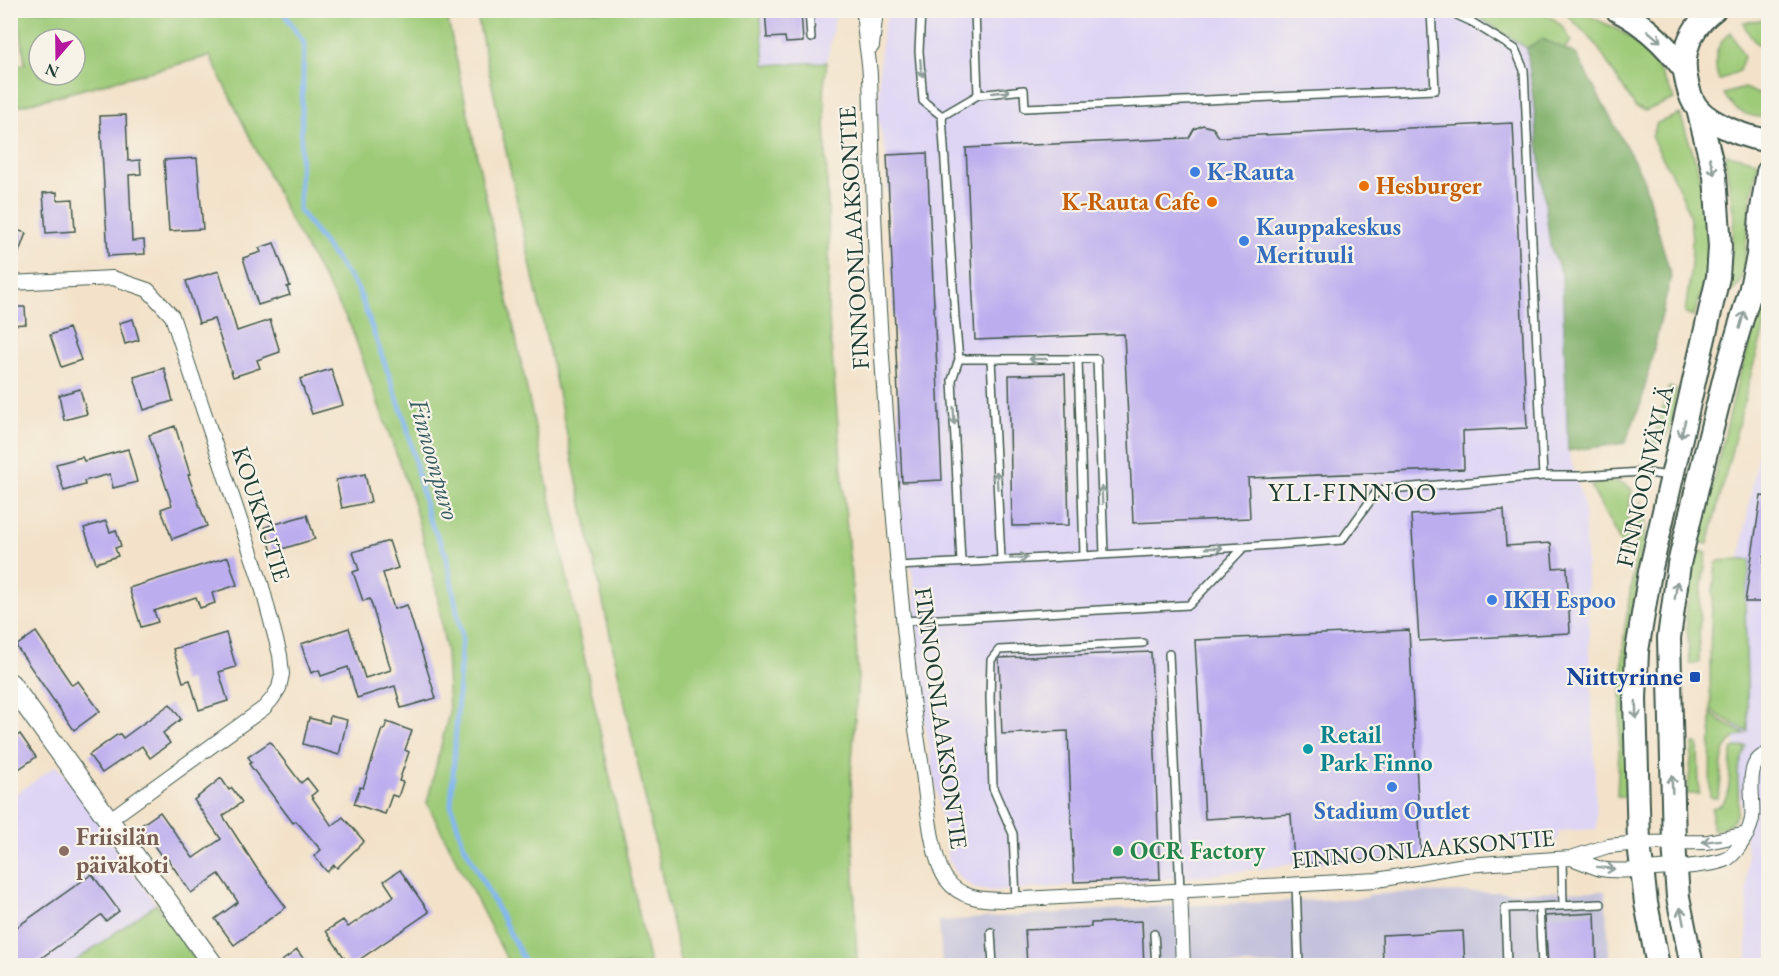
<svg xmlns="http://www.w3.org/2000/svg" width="1779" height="976" font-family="'EB Garamond',serif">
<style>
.built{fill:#ded5f5}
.industrial{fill:#c3c1db}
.green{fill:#9ecb78;stroke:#5e8456;stroke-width:1.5;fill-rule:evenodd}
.forest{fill:#7eaf68;stroke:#4e764e;stroke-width:1.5}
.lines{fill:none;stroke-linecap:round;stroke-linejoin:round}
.stream{stroke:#84b7f1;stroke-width:5}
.building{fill:#bcadef}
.lane-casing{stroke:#3f564a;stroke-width:10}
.street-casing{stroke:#3f564a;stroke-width:16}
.secondary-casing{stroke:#3f564a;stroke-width:22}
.primary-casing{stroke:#3f564a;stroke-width:26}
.lane{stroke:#fff;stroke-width:7}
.street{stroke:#fff;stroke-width:14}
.secondary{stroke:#fff;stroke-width:20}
.primary{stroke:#fff;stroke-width:22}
.oneway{stroke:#8f9e9a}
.shop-dot{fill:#3f7fe0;stroke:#f7f3e8;stroke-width:2}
.food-dot{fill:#e8710a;stroke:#f7f3e8;stroke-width:2}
.transit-dot{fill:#1a4fb4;stroke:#f7f3e8;stroke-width:2}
.culture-dot{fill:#0f9aa8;stroke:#f7f3e8;stroke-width:2}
.education-dot{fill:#8d6e63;stroke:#f7f3e8;stroke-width:2}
.leisure-dot{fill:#2e9e5b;stroke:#f7f3e8;stroke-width:2}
.labels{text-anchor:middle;stroke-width:4.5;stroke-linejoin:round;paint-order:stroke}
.shop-label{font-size:24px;font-weight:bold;fill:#366cbe;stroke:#f7f3e8;text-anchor:start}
.food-label{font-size:24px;font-weight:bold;fill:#c56008;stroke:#f7f3e8;text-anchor:start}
.street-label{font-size:24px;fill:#1f3d34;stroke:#f7f3e8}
.transit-label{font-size:24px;font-weight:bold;fill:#164399;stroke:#f7f3e8;text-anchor:end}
.culture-label{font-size:24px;font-weight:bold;fill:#0d838f;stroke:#f7f3e8;text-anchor:start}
.education-label{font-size:24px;font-weight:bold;fill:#785e54;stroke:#f7f3e8;text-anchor:start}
.leisure-label{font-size:24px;font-weight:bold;fill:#27864d;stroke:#f7f3e8;text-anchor:start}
.water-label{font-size:26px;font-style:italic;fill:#385c63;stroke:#f7f3e8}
.quarter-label{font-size:27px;letter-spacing:1.5px;fill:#1f3d34;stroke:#f7f3e8}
</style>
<rect width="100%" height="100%" fill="#f7f3e8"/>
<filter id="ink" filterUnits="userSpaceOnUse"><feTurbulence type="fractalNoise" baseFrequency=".0167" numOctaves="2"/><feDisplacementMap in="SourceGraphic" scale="12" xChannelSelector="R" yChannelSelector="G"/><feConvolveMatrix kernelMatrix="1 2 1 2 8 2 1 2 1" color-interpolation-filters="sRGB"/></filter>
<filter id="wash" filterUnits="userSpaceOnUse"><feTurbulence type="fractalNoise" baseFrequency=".008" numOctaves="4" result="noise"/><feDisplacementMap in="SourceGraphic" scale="24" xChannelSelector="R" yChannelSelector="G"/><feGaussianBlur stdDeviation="1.35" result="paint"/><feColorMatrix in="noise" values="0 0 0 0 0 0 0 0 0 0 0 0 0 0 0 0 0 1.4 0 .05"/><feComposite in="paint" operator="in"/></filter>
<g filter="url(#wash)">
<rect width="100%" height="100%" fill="#f3e2c9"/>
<path class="built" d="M889 10 1481 11 1483 12 1480 18 1527 48 1550 246 1562 274 1568 451 1584 505 1597 829 1559 831 1557 841H1548V846L1438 851 1421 857 1294 864 1196 877 998 891 976 889 958 876 948 858 921 700 914 582 901 524 902 482 886 153 878 119 880 60 883 29Z
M760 11H836L827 62 765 65Z
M1768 370V959H1747V853L1735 750 1734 595 1760 440 1763 392Z
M57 765 156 904 71 965H11L10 798Z"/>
<path class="industrial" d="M1605 891 1610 965H942L939 921 1148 907 1367 898 1368 895 1396 893Z"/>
<path class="green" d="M18 11H446L650 965H510L427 803 449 713 446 652 436 588 413 501 351 327 292 223 210 56 11 108V68L25 64ZM39 39H75V75H39Z
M476 11H760L765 65 827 62 824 85 829 246 828 308 855 623 858 677 851 775 857 965H681Z
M1481 11C1516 11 1555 2 1571 41L1564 49 1542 39 1527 48 1480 18 1483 12Z
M1563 11C1582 10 1585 14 1602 22 1645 41 1654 58 1674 99L1645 111 1635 107 1595 43Z
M1768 20V48C1754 45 1750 36 1743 23L1752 21Z
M1731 32 1744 57 1739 71 1719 81C1713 63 1714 44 1731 32Z
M1744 88 1763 96 1768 95V117C1749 118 1733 111 1724 94Z
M1680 114 1697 165 1703 193 1708 241 1707 275 1694 316 1685 313C1689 283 1697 238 1687 208 1679 183 1663 161 1652 138L1657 123Z
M1727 154 1757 161 1758 164 1751 198 1743 271 1741 282 1734 290H1731L1729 286 1734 217 1725 159Z
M1768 289V316L1752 370 1708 544 1700 542 1698 550 1707 553 1700 598 1699 663 1690 664 1686 615 1691 573 1738 380Z
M1669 387 1676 390C1674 415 1677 435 1651 447Z
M1612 481 1627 485 1632 490C1626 510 1630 532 1626 553L1591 487 1600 482Z
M1641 501 1646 525 1633 611 1629 797 1617 796 1624 635 1636 552 1638 510Z
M1730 560H1751L1745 602 1748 732 1719 716 1711 709C1709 660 1710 613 1716 564L1719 561Z
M1711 712 1718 720 1745 734C1715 740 1724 772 1719 794L1717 798H1713L1710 796Z
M1693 744H1698L1699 794H1687Z
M1746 746C1744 755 1739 764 1738 773 1737 799 1747 825 1712 830V808C1737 804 1726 768 1733 749Z
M156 904 199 965H70Z"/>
<path class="forest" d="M1542 39 1576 54 1643 178 1671 276 1641 403 1625 443 1568 451 1562 274 1550 246 1527 48Z"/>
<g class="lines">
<path class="stream" d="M282 10 304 43 299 210 358 289 406 423 428 517 446 554 462 637 451 805 463 843 527 966"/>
</g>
<g id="blocks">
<path class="building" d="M765 10H801L803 42 786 43 785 37 767 38Z
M126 115 128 161 140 160 141 174 129 175 132 241 144 240 145 254 108 256 100 116Z
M1513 123 1527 428 1463 431 1464 469 1248 478 1250 518 1133 523 1124 334 975 340 966 148 1189 138 1194 129 1203 125 1213 128 1219 137Z
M927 153 942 480 902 482 887 155Z
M197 158 203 229 169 231 164 160Z
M57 192V200L73 199 75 231 46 233 43 193Z
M10 228 26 233 12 271 10 270Z
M274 243 290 286 287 287 290 295 258 305 243 258 261 252 259 248Z
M219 271 237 331 270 320 280 352 257 360 260 368 233 377 214 319 199 323 186 281Z
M10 307H25L26 324 10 325Z
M133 319 139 340 125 344 119 323Z
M69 328 81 360 61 367 50 335Z
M164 368 173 401 144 410 134 377Z
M331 369 343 405 312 414 300 379Z
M1065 374 1069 525 1012 526 1009 375Z
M80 389 87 414 64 420 59 395Z
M175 426 190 474 188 475 207 526 172 539 161 509 172 505 149 435Z
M128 449 137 482 113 488 110 474 84 481 85 485 64 491 56 464 82 457 84 461Z
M365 474 371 502 342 508 336 480Z
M1761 496 1768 497V556H1764L1763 602H1745Z
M1504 510 1506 546 1551 543 1553 568 1567 567 1570 633 1419 641 1411 515Z
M307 515 315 539 272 552 265 527Z
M106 521 110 532 116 530 121 546 115 548 118 556 96 563 84 528Z
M389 541 398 568 383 573 394 609 407 605 436 698 401 708 395 686 357 698 348 667 321 676 319 670 311 673 301 644 349 628 365 678 391 670 370 599 363 601 353 572 359 570 353 552Z
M228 557 237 585 212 593 215 603 200 608 196 597 154 611 158 622 141 627 129 588Z
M1409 630 1421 857 1294 864 1291 814 1205 819 1195 640Z
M36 632 72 685 78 681 100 711 74 730 16 646Z
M226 633 236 667 219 672 228 701 199 710 190 680 183 682 173 649Z
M1151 652 1160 879 1074 882 1068 731 1002 734 999 659 1000 658Z
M170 704 181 719 163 733 170 743 150 758 142 746 102 773 89 755 117 735 120 734 123 738Z
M330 716 347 720 339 755 303 744 309 718 329 723Z
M387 722 412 731 405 750 409 752 399 781 403 782 398 797 392 795 385 814 354 804 360 787 363 788 382 729 384 730Z
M20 734 36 757 10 775V741Z
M270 742 301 783 307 778 317 791 311 796 332 826 343 817 364 841 337 868 334 865 327 872 314 856 321 850 296 821 293 823 249 764 252 762 248 757Z
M221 778 229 790 232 788 242 802 223 816 256 867 286 907 234 945 215 919 238 902 219 874 191 893 165 855 162 857 140 826 160 812 193 858 221 839 194 800Z
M400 870 429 912 350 966 326 931 343 920 348 927 394 896 384 881Z
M92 874 119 911 106 921 101 915 30 966H10V932Z
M1595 913 1597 966H1548L1545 916Z
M1142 921 1144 966H1027L1025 930 1091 927V923Z
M1463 931 1465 966H1383L1382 935Z
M297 950 309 966H275Z"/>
</g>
</g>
<g filter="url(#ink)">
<use href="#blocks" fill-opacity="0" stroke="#3f564a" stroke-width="1.5"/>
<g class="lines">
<defs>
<path id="lane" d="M809 10 811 38
M921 10 919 51 923 101 942 116 955 317 959 359 952 380 961 562
M975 10 978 95
M1446 10 1470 21 1515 49 1524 70 1543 476
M942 116 978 95 1024 90 1025 108 1435 90 1431 10
M959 359H1097L1104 554
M991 359 1001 559
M1078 359 1084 555
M898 566 1244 547
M903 621 1189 605 1244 547 1342 540 1378 490 1543 476H1581L1641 472 1669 476
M1169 654 1180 890
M1562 858 1563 906
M1296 884 1299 966
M1016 900 1013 834 993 788 990 697 991 660 999 650 1143 643
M1539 907 1601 904
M991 932 993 966
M1154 934 1156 966
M1507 966 1505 908 1539 907 1542 966"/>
<path id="street" d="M864 10C863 33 869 54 870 76 872 138 873 199 876 260 882 363 889 465 898 567 905 636 911 705 923 773 927 801 931 857 946 879 960 899 983 900 1006 900L1377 880 1465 865 1571 858 1608 846 1639 843 1707 842 1747 834
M872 46 876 10
M10 283 113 278 148 290 172 316 261 583 280 655 282 674 279 688 272 699 264 708 109 820
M1571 858C1581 861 1591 866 1601 869 1620 873 1707 867 1725 860 1730 858 1735 852 1738 848 1744 840 1750 829 1752 819 1755 798 1742 762 1768 754
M1180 890 1183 966"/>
<path id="secondary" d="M10 683 214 966"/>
<path id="primary" d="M1617 10C1645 24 1666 45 1684 69
M1714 10C1689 29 1680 54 1687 83 1689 92 1692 102 1698 109 1711 124 1748 139 1768 140
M1658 966 1646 903 1639 843 1635 699 1637 651 1650 572 1718 277 1720 247 1715 176 1698 109
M1692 966 1678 897 1674 843 1669 638 1679 564 1697 488 1725 376 1750 292 1758 256 1761 215 1768 172"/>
</defs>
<use href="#lane" class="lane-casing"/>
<use href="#street" class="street-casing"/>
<use href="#secondary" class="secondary-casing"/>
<use href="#primary" class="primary-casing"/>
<use href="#lane" class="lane"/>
<use href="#street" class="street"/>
<use href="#secondary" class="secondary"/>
<use href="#primary" class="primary"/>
</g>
<defs><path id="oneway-shaft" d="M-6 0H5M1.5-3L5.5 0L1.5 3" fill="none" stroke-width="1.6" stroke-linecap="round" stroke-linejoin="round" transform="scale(1.5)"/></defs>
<g class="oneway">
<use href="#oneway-shaft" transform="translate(1654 36) rotate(40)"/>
<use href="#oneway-shaft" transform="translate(921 68) rotate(85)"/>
<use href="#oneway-shaft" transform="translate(1001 92) rotate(-6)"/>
<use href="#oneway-shaft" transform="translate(1712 166) rotate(75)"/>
<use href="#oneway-shaft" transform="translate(1742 320) rotate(-74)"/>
<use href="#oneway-shaft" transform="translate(1038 359) rotate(-180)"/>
<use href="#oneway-shaft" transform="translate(954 416) rotate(87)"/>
<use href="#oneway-shaft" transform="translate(1683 429) rotate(104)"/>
<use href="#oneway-shaft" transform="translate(997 480) rotate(-93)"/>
<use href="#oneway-shaft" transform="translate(1102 495) rotate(-92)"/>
<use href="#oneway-shaft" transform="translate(1214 548) rotate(-2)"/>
<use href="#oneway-shaft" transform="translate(1019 558) rotate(-3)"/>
<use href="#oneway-shaft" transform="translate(1676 590) rotate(-82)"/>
<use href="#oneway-shaft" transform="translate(1636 710) rotate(89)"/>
<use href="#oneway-shaft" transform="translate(1672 784) rotate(-92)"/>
<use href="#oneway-shaft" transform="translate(1711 841) rotate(173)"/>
<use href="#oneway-shaft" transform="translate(1606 868) rotate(7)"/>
<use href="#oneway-shaft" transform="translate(1682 916) rotate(-101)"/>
</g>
</g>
<g class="shop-dot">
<circle cx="1195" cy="172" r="6"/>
<circle cx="1244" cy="241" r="6"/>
<circle cx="1492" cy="600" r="6"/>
<circle cx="1392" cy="787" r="6"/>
</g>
<g class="food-dot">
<circle cx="1364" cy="186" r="6"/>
<circle cx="1212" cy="202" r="6"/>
</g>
<rect class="transit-dot" x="1689" y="671" width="12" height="12" rx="3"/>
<circle class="culture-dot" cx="1308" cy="749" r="6"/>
<circle class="education-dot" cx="64" cy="851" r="6"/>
<circle class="leisure-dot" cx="1118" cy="851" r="6"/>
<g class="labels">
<g class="shop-label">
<text x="1207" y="180">K-Rauta</text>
<text x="1256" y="235">Kauppakeskus<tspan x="1256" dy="28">Merituuli</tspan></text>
<text x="1504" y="608">IKH Espoo</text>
<text x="1392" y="819" text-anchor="middle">Stadium Outlet</text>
</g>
<g class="food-label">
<text x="1376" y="194">Hesburger</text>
<text x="1200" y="210" text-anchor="end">K-Rauta Cafe</text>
</g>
<g class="street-label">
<text transform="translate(854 238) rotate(-93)" y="8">FINNOONLAAKSONTIE</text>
<text transform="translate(1645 476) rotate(-77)" y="8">FINNOONVÄYLÄ</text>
<text transform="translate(261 514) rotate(72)" y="8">KOUKKUTIE</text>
<text transform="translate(941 718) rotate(82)" y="8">FINNOONLAAKSONTIE</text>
<text transform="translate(1423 849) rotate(-5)" y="8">FINNOONLAAKSONTIE</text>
</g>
<g class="transit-label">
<text x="1683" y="685">Niittyrinne</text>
</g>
<g class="culture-label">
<text x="1320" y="743">Retail<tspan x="1320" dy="28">Park Finno</tspan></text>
</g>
<g class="education-label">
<text x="76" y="845">Friisilän<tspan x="76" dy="28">päiväkoti</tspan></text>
</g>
<g class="leisure-label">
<text x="1130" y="859">OCR Factory</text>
</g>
<g class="water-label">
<text transform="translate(435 459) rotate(74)" y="9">Finnoonpuro</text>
</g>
<g class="quarter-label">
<text x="1353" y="501">YLI-FINNOO</text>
</g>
</g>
<rect width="1779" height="976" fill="none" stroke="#f7f3e8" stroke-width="36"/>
<g transform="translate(57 57) rotate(200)"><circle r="28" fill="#f7f3e8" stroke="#a1aaa0" stroke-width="1.5"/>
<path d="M0-4.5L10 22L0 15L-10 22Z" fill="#b5179e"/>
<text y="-9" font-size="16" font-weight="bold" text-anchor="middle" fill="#1f3d34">N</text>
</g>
</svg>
